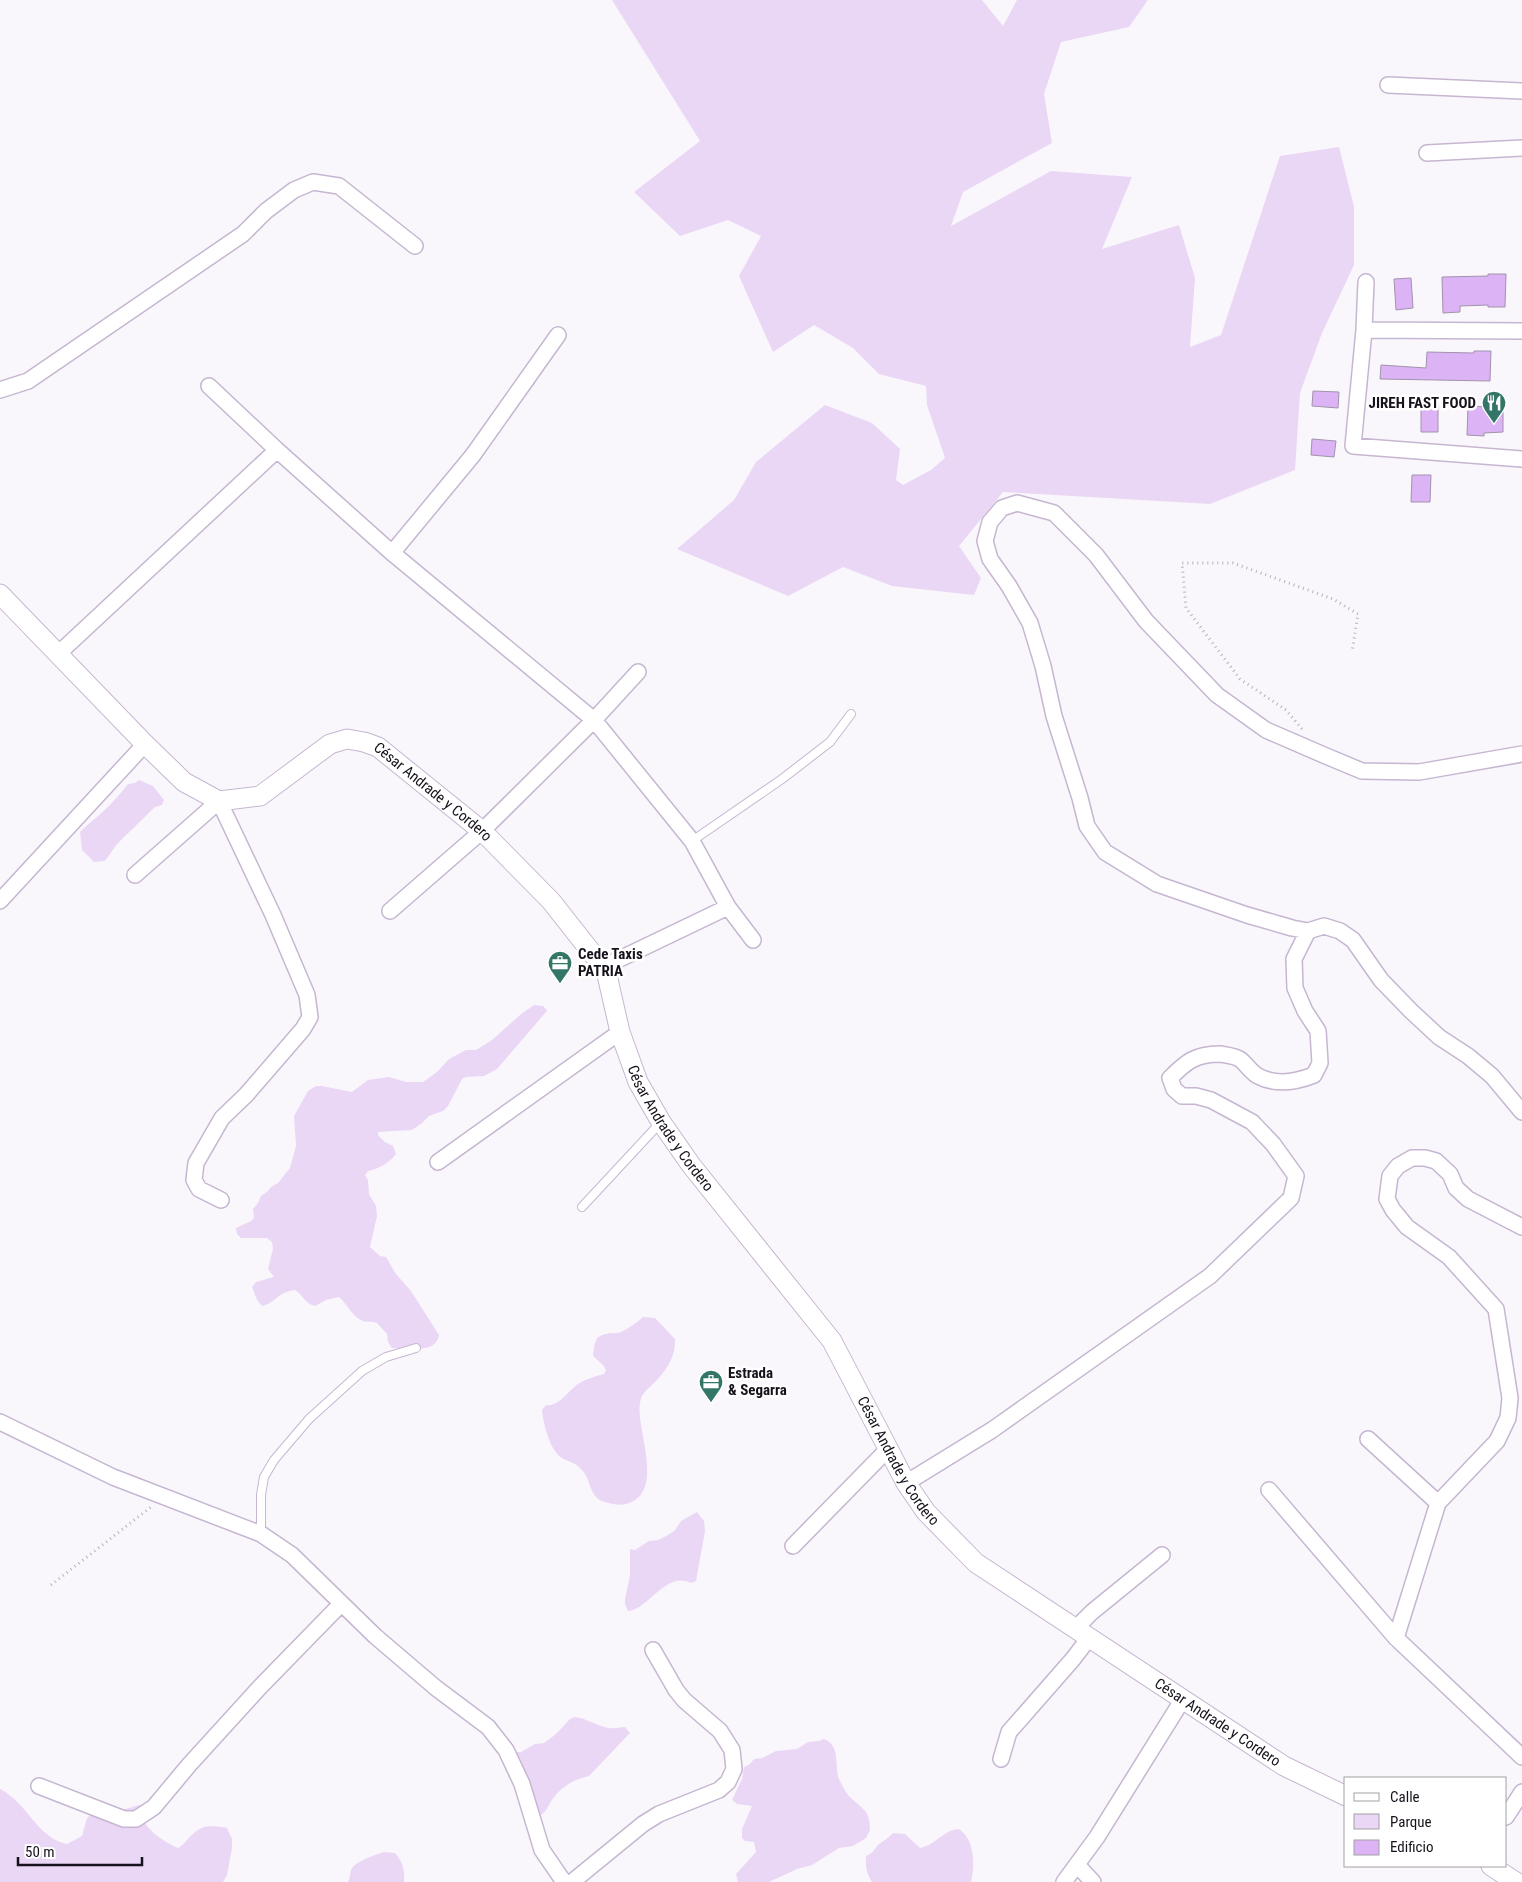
<svg xmlns="http://www.w3.org/2000/svg" width="1522" height="1882" font-family="'Roboto Condensed',sans-serif">
<style>
.green{fill:#ead7f6}
.building{fill:#dcb4f5;stroke:#a292ac}
.lines{fill:none;stroke-linecap:round;stroke-linejoin:round}
.service-casing{stroke:#c6b6d1;stroke-width:10}
.minor-casing{stroke:#c6b6d1;stroke-width:18}
.tertiary-casing{stroke:#c6b6d1;stroke-width:21}
.path{stroke:#b6b2b8;stroke-width:3;stroke-dasharray:1 4;stroke-linecap:butt}
.service{stroke:#fff;stroke-width:8}
.minor{stroke:#fff;stroke-width:15}
.tertiary{stroke:#fff;stroke-width:19}
.labels{text-anchor:middle;stroke-width:5;stroke-linejoin:round;paint-order:stroke}
.poi-label{font-size:15px;font-weight:bold;fill:#17111b;stroke:#fff;text-anchor:start}
.street-label{font-size:15px;fill:#17111b;stroke:#fff}
</style>
<rect width="100%" height="100%" fill="#faf7fc"/>
<path class="green" d="M612 0H982L1003 26 1017 0H1148L1129 27 1061 42 1044 94 1052 143 963 192 951 226 1051 171 1132 177 1102 249 1179 225 1195 278 1190 347 1221 335 1280 156 1339 147 1354 207V265L1322 333 1300 393 1295 470 1210 504 1003 492 959 546 981 578 974 595 892 586 843 567 788 596 677 549 734 500 756 462 825 405 872 423 900 449 896 480 903 485 931 470 945 458 927 405 926 386 879 374 853 348 814 325 773 352 739 276 761 236 728 220 680 236 634 192 700 141Z
M139 780 153 786 164 800 162 805 155 807 117 844 105 861 94 862 82 850 80 832C101 812 106 812 128 784L135 783Z
M534 1005 543 1006 547 1010 546 1012 497 1069 484 1076 466 1077 462 1079 448 1106 443 1111 429 1116 422 1123 412 1130 378 1132V1135L385 1142 393 1146 396 1154C389 1163 379 1169 368 1171L365 1175 368 1180 369 1194 376 1206 377 1216 370 1247 380 1256 386 1257 396 1274 411 1291 439 1335C436 1355 406 1347 392 1348L388 1342 387 1334 377 1323C372 1321 366 1323 361 1320 352 1316 347 1304 339 1297L326 1300 315 1306C304 1303 304 1296 295 1290 277 1292 276 1303 262 1306L257 1300 252 1287 256 1282 274 1277 268 1269 273 1249 272 1242 267 1238H241L237 1234 236 1228 251 1221 254 1218 253 1209 258 1203 261 1196 268 1191 271 1187 278 1183 290 1168 296 1146 294 1116 308 1091 316 1086H322L352 1092 368 1080 389 1077 406 1082H423L437 1072 449 1059 466 1050H476L492 1040 520 1015Z
M643 1317 655 1318 675 1339C676 1358 665 1372 652 1385 646 1390 641 1395 640 1403 635 1428 667 1493 626 1504 619 1506 603 1503 597 1498 589 1491 590 1477 581 1469 576 1463 569 1462 562 1458 550 1451 543 1423 542 1410L546 1405C559 1407 568 1391 578 1384 586 1379 595 1376 604 1374L606 1370 603 1365 593 1356 594 1346 597 1338C605 1333 609 1333 617 1333 623 1333 639 1321 643 1317Z
M697 1512 704 1521 705 1531 696 1581 691 1583C666 1570 648 1610 628 1611L625 1604V1599L630 1576V1549L635 1550 649 1541 658 1540 668 1535 675 1530 681 1521Z
M574 1717C587 1718 596 1726 609 1728 614 1729 620 1727 625 1727L630 1733 589 1776C574 1779 561 1787 552 1800 547 1807 547 1812 539 1816L514 1752H521L535 1744 544 1743 556 1734 570 1719Z
M823 1739C841 1744 834 1765 839 1779 842 1785 847 1795 852 1799 864 1810 870 1811 870 1830L866 1838 853 1846 839 1848 812 1865 797 1869 769 1882H738L736 1874 756 1852 754 1842 745 1841 742 1838V1829L752 1806 737 1804 732 1800 742 1779 744 1767 750 1764 754 1759 762 1758 776 1751 797 1749 808 1742 819 1741Z
M0 1789C28 1803 37 1838 67 1844L82 1836 87 1818 92 1814 119 1811 139 1805C143 1810 142 1813 144 1820 147 1831 168 1844 178 1848 185 1844 187 1839 193 1834 203 1824 215 1826 227 1828L232 1839V1848L227 1875 223 1882H0Z
M959 1829C975 1840 975 1865 971 1882H872C867 1875 865 1865 866 1856 874 1853 874 1849 879 1844 884 1841 888 1838 893 1833L905 1834 920 1848C936 1845 943 1830 959 1829Z
M384 1852 395 1853C403 1862 405 1871 404 1882H348C350 1878 350 1874 351 1870 355 1861 375 1855 384 1852Z"/>
<path class="building" d="M1488 274H1506L1505 307H1488V305L1460 306V312L1443 313 1442 277 1488 276Z
M1411 278 1413 308 1396 310 1394 279Z
M1474 351H1491L1490 381 1380 379 1381 365 1426 368 1427 352 1474 353Z
M1313 391 1339 392 1338 408 1312 406Z
M1503 399V432L1484 433V436L1467 435 1468 406 1487 407V400Z
M1421 404H1438V432H1421Z
M1312 439 1336 441 1334 457 1311 455Z
M1412 475H1431L1430 502H1411Z"/>
<g class="lines">
<defs>
<path id="service" d="M692 841 782 779 830 742 851 714
M582 1207 661 1122
M261 1534V1495L264 1477 274 1460 309 1419 362 1371 386 1357 416 1348"/>
<path id="minor" d="M1388 85 1522 91
M1427 153 1522 148
M1364 330 1366 282
M1522 331 1364 330 1353 446 1522 459
M209 386 277 450 391 552 594 720 692 841 728 907 753 940
M0 390 28 381 243 234 266 211 294 190 313 182 339 186 415 246
M392 553 473 455 558 335
M58 654 277 450
M1522 754 1419 772 1362 771 1326 756 1266 730 1217 695 1146 621 1096 555 1054 513 1017 503 1002 508 990 522 985 541 990 559 1009 586 1030 623 1043 666 1054 716 1080 798 1087 826 1105 852 1157 884 1247 915 1292 928 1308 931 1324 926 1340 931 1353 940 1381 980 1411 1011 1439 1037 1468 1056 1492 1076 1522 1112
M135 875 219 801 273 915 307 995 310 1017 303 1029 246 1095 222 1118 196 1163 194 1180 199 1189 221 1200
M0 901 145 744
M390 911 482 831 594 720 638 672
M603 967 728 907
M438 1162 620 1032
M0 1422 113 1477 261 1534 292 1555 375 1636 436 1688 488 1727 506 1750 522 1784 542 1850 564 1882
M1368 1439 1438 1503
M906 1483 992 1430 1210 1276 1291 1198 1296 1176 1273 1144 1252 1122 1211 1100 1196 1096H1182L1174 1089 1170 1078C1186 1062 1195 1054 1220 1054 1226 1055 1236 1056 1241 1060 1247 1065 1251 1072 1258 1076 1276 1086 1296 1082 1314 1075L1320 1063 1318 1031 1305 1011 1295 988 1294 959 1308 931
M1269 1490 1396 1638 1522 1757
M793 1546 888 1449
M1075 1629 1092 1612 1162 1555
M1396 1638 1438 1503 1497 1441 1508 1418 1510 1398 1496 1309 1449 1257 1407 1227 1393 1210 1387 1199 1390 1176 1398 1166 1412 1158H1425L1436 1161 1450 1174 1456 1188 1468 1199 1522 1227
M1001 1759 1009 1732 1073 1659 1089 1638
M39 1786 124 1819H136L154 1807 189 1765 260 1687 341 1604
M1506 1817 1522 1792
M1077 1865 1093 1882
M572 1882 643 1824 659 1814 719 1790 728 1782 734 1769 732 1750 720 1731 684 1700 676 1690 653 1650
M1064 1882 1097 1837 1183 1699"/>
<g id="tertiary">
<path id="s1" d="M0 594 145 744 184 782 219 801 260 796 330 744 347 739 364 742 378 747 482 831 551 901 603 967 607 975 620 1032 638 1082 661 1122 691 1165 832 1341 906 1483 926 1512 976 1563 1284 1766 1346 1796"/>
<path d="M1491 1866 1516 1882"/>
</g>
</defs>
<use href="#service" class="service-casing"/>
<use href="#minor" class="minor-casing"/>
<use href="#tertiary" class="tertiary-casing"/>
<path class="path" d="M1302 729 1286 710 1240 679 1186 608 1182 563H1233L1333 599 1358 614 1352 652
M51 1585 151 1507"/>
<use href="#service" class="service"/>
<use href="#minor" class="minor"/>
<use href="#tertiary" class="tertiary"/>
</g>
<defs>
<symbol id="restaurant-pin" viewBox="-11 -11 22 30"><path d="M0 17L-7.5 6A9.5 9.5 0 1 1 7.5 6Z" fill="#337668" stroke="#fff"/><path d="M-5-6h1v4h1v-4h1v4h1v-4h1v5L-1.5 .5V6h-2V.5L-5-1ZM5-6V6H3V1.5H1.5Q1.5-4 5-6Z" fill="#fff"/></symbol>
<symbol id="office-pin" viewBox="-11 -11 22 30"><path d="M0 17L-7.5 6A9.5 9.5 0 1 1 7.5 6Z" fill="#337668" stroke="#fff"/><path d="M-6-3h4V-5.5h4V-3h4V5H-6ZM-1-4.5V-3h2v-1.5ZM-6 0V1H6V0Z" fill="#fff"/></symbol>
</defs>
<g fill-rule="evenodd">
<use href="#restaurant-pin" x="1480" y="389" width="28" height="38"/>
<use href="#office-pin" x="546" y="949" width="28" height="38"/>
<use href="#office-pin" x="697" y="1368" width="28" height="38"/>
</g>
<g class="labels">
<g class="poi-label">
<text x="1476" y="408" text-anchor="end">JIREH FAST FOOD</text>
<text x="578" y="959">Cede Taxis<tspan x="578" dy="17">PATRIA</tspan></text>
<text x="728" y="1378">Estrada<tspan x="728" dy="17">&amp; Segarra</tspan></text>
</g>
<g class="street-label">
<text dy="5" stroke="none"><textPath href="#s1" startOffset="552">César Andrade y Cordero</textPath></text>
<text dy="5" stroke="none"><textPath href="#s1" startOffset="974">César Andrade y Cordero</textPath></text>
<text dy="5" stroke="none"><textPath href="#s1" startOffset="1379">César Andrade y Cordero</textPath></text>
<text dy="5" stroke="none"><textPath href="#s1" startOffset="1798">César Andrade y Cordero</textPath></text>
</g>
</g>
<rect x="1344" y="1777" width="162" height="90" fill="#ffffff" stroke="#a2a0a4"/>
<rect x="1354" y="1793" width="25" height="8" fill="#ffffff" stroke="#a2a0a4"/>
<text x="1390" y="1802" font-size="15" fill="#17111b">Calle</text>
<rect x="1354" y="1814" width="25" height="15" fill="#ead7f6" stroke="#a2a0a4"/>
<text x="1390" y="1827" font-size="15" fill="#17111b">Parque</text>
<rect x="1354" y="1840" width="25" height="15" fill="#dcb4f5" stroke="#a2a0a4"/>
<text x="1390" y="1852" font-size="15" fill="#17111b">Edificio</text>
<path d="M18 1857v8h124v-8" fill="none" stroke="#17111b" stroke-width="2.5"/>
<text x="25" y="1857" font-size="15" fill="#17111b" stroke="#ffffff" stroke-width="4" paint-order="stroke">50 m</text>
</svg>
